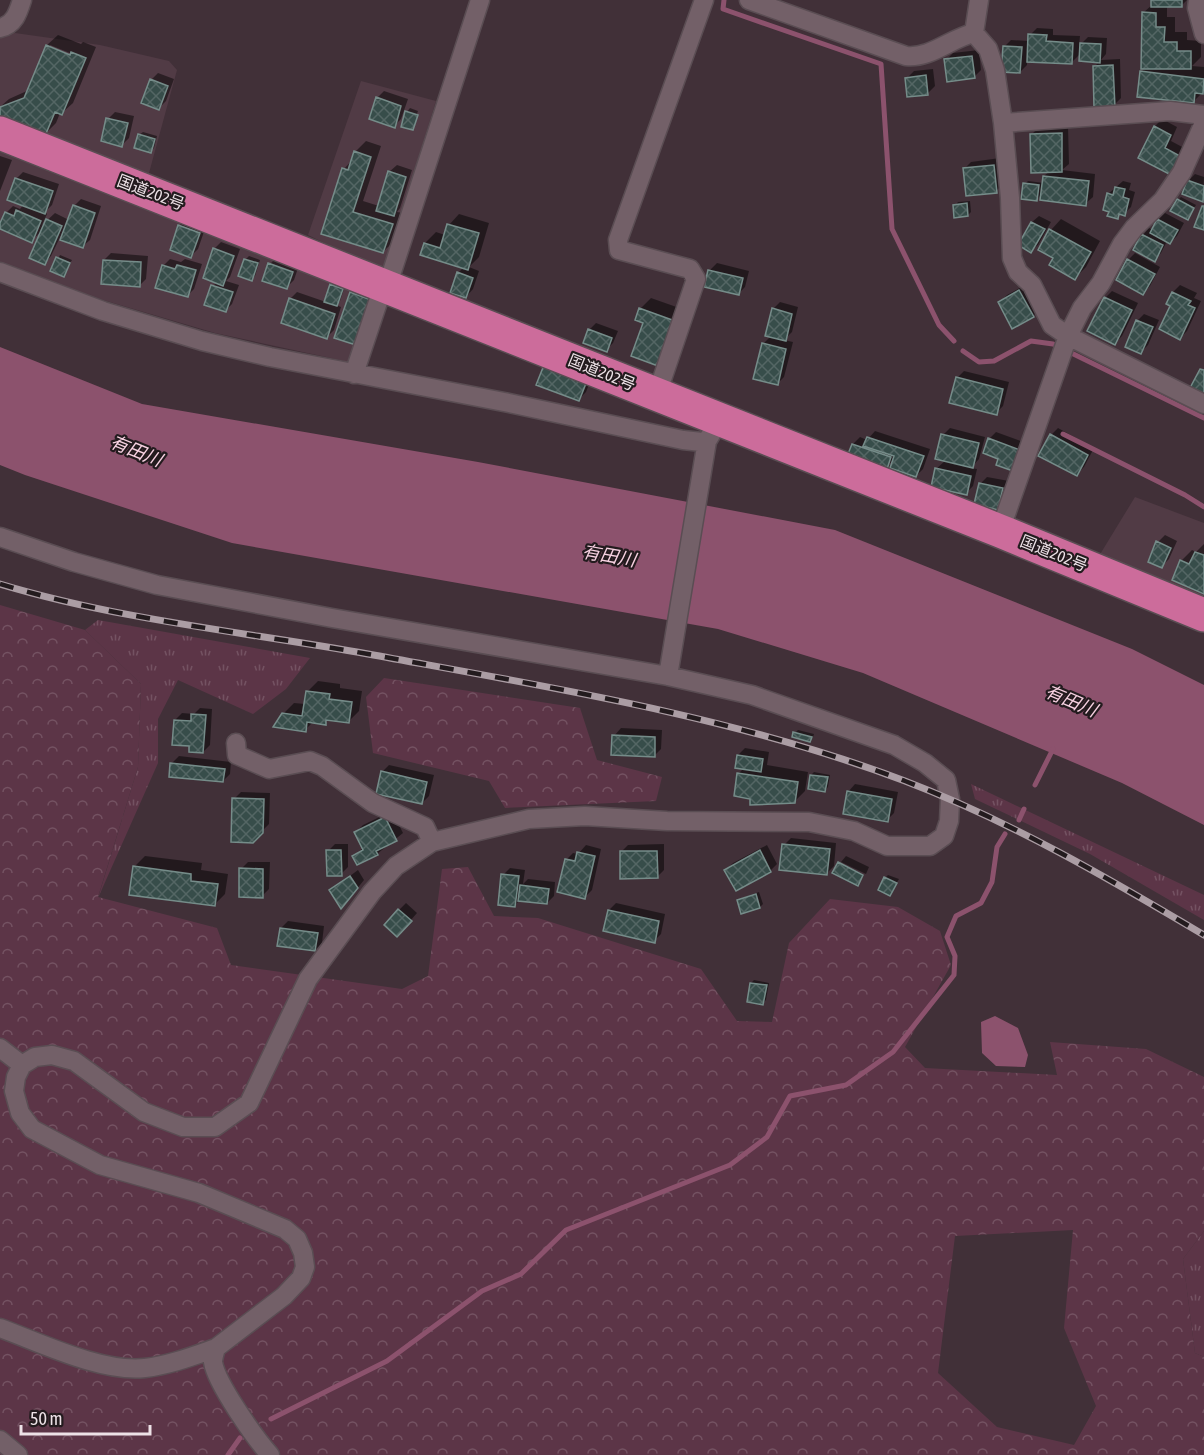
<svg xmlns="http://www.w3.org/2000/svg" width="1204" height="1455" font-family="'Asap Condensed','Noto Sans JP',sans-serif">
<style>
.built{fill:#513b45}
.grass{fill:url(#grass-tufts)}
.forest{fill:url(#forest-crowns);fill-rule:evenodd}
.water{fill:#8c526d}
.shadow{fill:#0007;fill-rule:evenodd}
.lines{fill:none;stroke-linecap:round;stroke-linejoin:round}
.stream{stroke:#8c526d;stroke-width:5}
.building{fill:url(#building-cross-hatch);stroke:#758c89;stroke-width:1.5}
.street-casing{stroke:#5a4d53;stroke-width:21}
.highway-casing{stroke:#5a4d53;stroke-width:36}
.street{stroke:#736068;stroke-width:18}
.highway{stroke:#cc6c9b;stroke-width:33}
.rail-casing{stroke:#ab9da4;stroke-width:7}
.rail{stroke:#231b1e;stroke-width:4.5;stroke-dasharray:14;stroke-linecap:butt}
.labels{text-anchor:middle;stroke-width:4.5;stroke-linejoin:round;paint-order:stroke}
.street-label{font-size:16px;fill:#ede2e7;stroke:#231b1e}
.water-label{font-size:18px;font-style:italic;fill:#f8d2e2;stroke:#231b1e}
</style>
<defs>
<pattern id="grass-tufts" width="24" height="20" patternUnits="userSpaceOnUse" patternTransform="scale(1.5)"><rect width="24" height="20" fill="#5c3547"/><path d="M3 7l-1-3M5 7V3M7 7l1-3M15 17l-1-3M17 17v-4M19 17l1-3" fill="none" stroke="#745262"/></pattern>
<pattern id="forest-crowns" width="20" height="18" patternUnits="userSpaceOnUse" patternTransform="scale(1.5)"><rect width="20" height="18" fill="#5c3547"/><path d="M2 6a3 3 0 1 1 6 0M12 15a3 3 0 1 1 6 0" fill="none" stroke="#745262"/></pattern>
<pattern id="building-cross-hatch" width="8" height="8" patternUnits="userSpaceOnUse" patternTransform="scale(1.5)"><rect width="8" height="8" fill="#374d4a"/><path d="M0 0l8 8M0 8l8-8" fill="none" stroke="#546664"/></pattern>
</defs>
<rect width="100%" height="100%" fill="#413038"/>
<path class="built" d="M15 33 100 45 169 61 177 70 149 173 0 118V34Z
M361 81 436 101 383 272 308 235Z
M0 147 375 295 349 362 215 333 69 290 0 262Z
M1135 497 1204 523V600L1099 556Z"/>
<path class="grass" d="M98 620 310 658 286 689 253 714 178 680 158 719V763L98 898 138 767 141 684 85 630Z
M971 784 1204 895V920L1090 854 975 799Z
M1204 1231V1357L1195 1353 1183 1259Z"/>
<path class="forest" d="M0 605 85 630 141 684 138 767 98 897 217 928 231 965 402 989 428 976 442 869 468 867 494 916 538 918 701 969 737 1021 772 1022 789 943 830 899 898 907 940 931 951 965 905 1047 925 1068 1057 1075 1050 1042 1146 1049 1204 1077V1231L1183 1259 1195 1353 1204 1357V1455H0ZM1073 1230 1064 1328 1096 1406 1074 1445 997 1427 938 1373 955 1236Z
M384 678 580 708 597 760 662 777 656 801 505 808 489 781 373 753 366 697Z"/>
<path class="water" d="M0 347 142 404 478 462 835 530 1132 649 1204 685V825L1122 783 863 673 718 629 232 543 25 475 0 465Z
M995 1016 1018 1028 1028 1055 1025 1067 996 1066 982 1053 981 1022Z"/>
<path class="shadow" d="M1153 0H1187L1181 6H1167V17H1175V32H1187V40L1201 41V57L1192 66 1204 67V91L1193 102 1141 72 1146 67 1143 13 1153 4Z
M1037 28 1053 29V35L1080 36 1079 46 1088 37 1107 38 1106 54 1101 60 1120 59 1121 98 1114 105 1094 67 1100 61 1081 53 1071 63 1027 60V65L1020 72 1004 47 1011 40 1029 41 1030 35Z
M58 35 81 44 83 42 96 47 73 103 62 113H60L56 123 45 134 0 116V107L9 99 29 90 47 45ZM50 45 77 56 76 59 50 48Z
M979 50 981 70 974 77 946 60 953 53Z
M933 69 935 86 928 93 907 78 914 71Z
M158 73 174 79 166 101 159 108 151 80Z
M384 91 408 99 401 119 394 126 377 98Z
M410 108 418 111 412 127 407 112Z
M115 112 134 116 129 138 122 145 108 119Z
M1162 119 1177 127 1171 141 1186 149 1177 166 1140 157 1155 126Z
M1068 126 1069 164 1062 170 1095 174 1093 197 1085 204 1042 194 1037 199 1025 184 1028 181 1044 183V176L1050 171 1032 134 1039 127Z
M143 132 157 136 154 148 151 151 139 135Z
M366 141 381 146 363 201 379 206 389 172 397 165 412 170 400 208 397 212 403 213 394 241 383 252 323 233 344 169 353 159 355 152Z
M0 156 12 160 0 191Z
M1000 158 1003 184 996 191 964 169 971 162Z
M23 172 59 184 52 205 45 212 47 214 42 225 55 213 69 220 74 206 81 199 101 206 90 240 82 247 64 229 51 256 45 263 44 229 31 241 0 227 6 213 13 206 20 209 24 204 16 179Z
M1195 174 1204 177 1203 200 1184 193 1188 181Z
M1123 181 1131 183 1129 190 1135 192 1131 207 1124 214 1121 213 1117 217 1108 194Z
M1181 197 1196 205 1187 218 1178 200Z
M970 201 971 212 968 215 955 206 958 202Z
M1165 213 1184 223 1177 236 1170 243 1167 241 1161 253 1154 260 1135 249 1143 235 1149 228 1153 230 1158 220Z
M459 214 489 223 479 257 469 267 479 271 473 289 466 297 458 273 464 267 422 254 425 243 436 232 445 235 449 225Z
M1039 216 1051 222 1038 245 1031 251 1032 222Z
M186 219 206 226 198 249 191 256 179 226Z
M1061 219 1100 241 1086 267 1075 278 1055 257 1051 230Z
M221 242 240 249 230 277 226 281 239 285 232 304 225 311 213 286 217 282 214 249Z
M111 253 148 256 146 279 139 286 104 260Z
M1135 253 1160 267 1150 286 1143 293 1128 260Z
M60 255 72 260 63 275 52 270Z
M249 256 260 260 255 276 252 279 240 275 246 259Z
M277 257 299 265 294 280 287 287 270 264Z
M170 259 181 262 185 259 202 264 194 289 187 296 163 266Z
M717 263 749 271 745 287 738 294 706 286 710 270Z
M335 282 345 286 340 301 336 305 341 307 334 330 327 337 290 299 297 292 326 302 332 285Z
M1027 284 1040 309 1033 316 1000 302 1007 295Z
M1180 285 1197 293 1194 298 1201 301 1187 331 1180 338 1172 305 1173 292Z
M358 286 377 293 362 337 351 293Z
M1112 291 1138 303 1122 336 1115 343 1105 298Z
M651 298 685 310 669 353 645 322 640 309Z
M780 302 798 307 792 332 784 340 793 342 784 377 777 384 763 344 771 336 773 309Z
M1144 314 1159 320 1148 345 1141 352 1137 321Z
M596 323 618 331 613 343 606 350 589 330Z
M964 371 1009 382 1003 406 996 413 957 378Z
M593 374 586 392 579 399 538 384Z
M950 428 985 437 979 459 971 468 977 469 973 486 966 493 936 469 946 460 943 435Z
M1058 428 1094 448 1084 467 1077 474 1051 435Z
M875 431 930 449 923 469 916 476 895 458 886 467 853 444 860 437 867 440Z
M996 432 1026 443 1019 462 1000 458 989 439Z
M987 477 1009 481 1005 501 998 508 980 484Z
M1165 535 1177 541 1169 559 1162 566 1158 542Z
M1204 544V592L1181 561 1192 550 1196 552Z
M318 681 340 684V688L362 691 359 711 348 722 329 719 325 723 313 722 305 730 283 714 294 703 305 704 307 692Z
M200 708 212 709 210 745 203 752 191 745 175 720 182 713 194 714Z
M621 728 662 730 661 749 654 756 614 736Z
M798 730 814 734 813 737 810 741 795 733Z
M745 748 769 752 767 765 808 772 805 791 794 802 739 773 744 768 738 755Z
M179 756 231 762 230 774 223 781 172 763Z
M389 765 434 775 429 796 422 803 382 772Z
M814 772 830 775 828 787 825 791 811 775Z
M855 784 898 792 894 813 887 820 848 792Z
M241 792 270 793 269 824 252 841 234 799Z
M392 811 403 833 377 854 354 856 364 847 356 832 363 825Z
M791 838 836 843 834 866 827 873 784 845Z
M335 844H348V867L341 874 328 851Z
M664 844V870L657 877 621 852 628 845Z
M586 845 601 849 592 890 585 897 566 860 573 853 578 854Z
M767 845 777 864 770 871 736 889 726 870 733 863Z
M145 856 202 863 201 870 228 874 225 894 214 905 134 867Z
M846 856 869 867 866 874 841 862Z
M248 862H270L269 889 262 896 241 869Z
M510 868 525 870 523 884 528 879 555 882 554 896 547 903 520 900 515 905 503 875Z
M358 870 364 880 348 900 331 890Z
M888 875 899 879 890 894 885 878Z
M759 892 763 904 760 907 742 912 739 901 742 898Z
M406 903 417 913 404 928 399 910Z
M616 903 665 914 661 934 654 941 609 910Z
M288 921 324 926 322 943 315 950 281 928Z
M754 980 769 983 766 1000 763 1003 751 983Z"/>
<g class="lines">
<path class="stream" d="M724 0 723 9 881 64 892 229 939 325 954 341
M963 351 979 362 994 361 1031 341 1053 344 1204 418
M1063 434 1185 495 1204 507
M1035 785 1053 749
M1019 820 1024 809
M271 1419 387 1361 482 1291 521 1274 566 1230 730 1165 767 1137 790 1096 846 1085 893 1052 954 975 955 956 947 937 956 916 981 903 992 882 997 847 1005 834
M228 1455 240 1438"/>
</g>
<path class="building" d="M1151 0H1182V7H1151Z
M1142 12 1156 13V27H1165L1164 42H1177V51H1191V69H1141Z
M1028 34 1047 35 1046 41 1073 43 1072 64 1027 62Z
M1080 43 1101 44 1100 63 1079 61Z
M46 45 70 55 71 52 86 58 62 115 55 112 45 136 0 117V107L24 98Z
M1003 46 1022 47 1020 73 1001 72Z
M972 56 975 78 947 82 944 59Z
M1113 65 1115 107 1094 108 1093 66Z
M1140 71 1204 79 1203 94 1195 93 1194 103 1137 97Z
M926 75 928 95 907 97 905 78Z
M150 79 168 86 159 110 141 103Z
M376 97 401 106 395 128 369 119Z
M405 111 418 115 413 130 401 127Z
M106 118 128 123 122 147 101 141Z
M1154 126 1171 135 1165 148 1180 156 1171 175 1138 158Z
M1062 133V172L1031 173 1030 134Z
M138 134 155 139 151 153 134 148Z
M354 151 371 157 353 212 393 224 383 253 321 234 342 168 348 170Z
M994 165 997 193 966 196 963 168Z
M388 171 406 177 394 216 376 211Z
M1043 176 1089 181 1086 206 1040 200Z
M15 178 53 191 45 214 7 200Z
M1187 180 1204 186 1203 202 1182 194Z
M1023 183 1039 185 1037 201 1021 199Z
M1115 187 1125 189 1123 197 1129 199 1125 216 1119 214 1118 219 1107 216 1109 212 1103 210 1107 193 1113 195Z
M1177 199 1194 208 1188 220 1170 211Z
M967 203 968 216 954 218 953 205Z
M73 205 95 213 83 248 60 240Z
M1202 206H1204V230L1194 227Z
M16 210 41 221 32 243 0 229V223L5 212 14 216Z
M46 219 62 226 45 265 29 258Z
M1157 219 1178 230 1170 244 1150 233Z
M1031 222 1045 229 1031 253 1018 245Z
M447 224 479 233 468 270 420 255 424 243 440 248Z
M178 225 200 233 191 258 170 250Z
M1049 229 1091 252 1075 280 1049 265 1053 258 1038 250Z
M1141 234 1163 245 1155 262 1133 250Z
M213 248 234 256 223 286 203 278Z
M56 257 70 263 64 277 50 271Z
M244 259 258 263 252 281 238 276Z
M1127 259 1155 274 1143 295 1116 280Z
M103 260 141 262 140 287 101 284Z
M268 263 293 272 287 289 262 281Z
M162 265 175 269 177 265 196 270 188 297 155 288Z
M708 270 743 278 739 295 704 287Z
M457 272 473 278 466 298 450 293Z
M330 284 343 289 337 306 324 302Z
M211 285 233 292 226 312 204 305Z
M1019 290 1034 317 1012 329 998 302Z
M350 292 371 300 356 345 334 338Z
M1172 292 1191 301 1188 305 1195 308 1180 340 1159 329 1170 306 1166 304Z
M1104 297 1132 310 1115 345 1087 331Z
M289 298 335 314 327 339 281 323Z
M639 308 675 321 658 366 631 356 643 323 635 320Z
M772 308 792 314 786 341 765 336Z
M1136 320 1153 327 1141 354 1125 347Z
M588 329 612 338 607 352 583 343Z
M762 343 786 349 778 385 753 379Z
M544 365 587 381 579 401 536 385Z
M1200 369 1204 370V395L1190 388Z
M956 377 1003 389 997 415 949 403Z
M941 434 979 443 973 468 935 459Z
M1050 434 1088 455 1077 476 1038 456Z
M867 437 924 456 916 477 890 468 894 456 863 446Z
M988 438 1020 450 1013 471 996 465 998 459 983 453Z
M852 444 891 457 887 469 848 454Z
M935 468 971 476 967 495 931 487Z
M979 483 1003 488 998 510 974 504Z
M1156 541 1171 548 1162 568 1148 562Z
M1195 552 1204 555V594L1172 580 1180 560 1189 564Z
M306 691 330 694 329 699 352 702 349 723 326 720V725L307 722 306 732 273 727 282 713 302 716Z
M191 714 206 715 203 753 189 752V746L172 745 174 720 191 721Z
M793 732 812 737 810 742 792 737Z
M612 735 655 737V757L611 755Z
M737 755 763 759 761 772 735 768Z
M170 763 225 769 223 782 169 777Z
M381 771 427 782 422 804 376 794Z
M737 773 798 782 795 803 750 805V799L734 796Z
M810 775 828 777 825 792 808 789Z
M847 791 892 799 888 822 843 814Z
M232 798 264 799 263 833 253 843 231 842Z
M385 817 397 841 376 851 378 855 357 865 352 856 363 850 354 832Z
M782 844 830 849 827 875 779 870Z
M326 850H341L342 876H327Z
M760 850 771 872 736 891 724 870Z
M620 851H657L658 878 620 879Z
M577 852 595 856 585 899 557 892 565 859 575 861Z
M838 862 863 875 858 886 832 873Z
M133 866 191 874V881L218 884 215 906 129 895Z
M239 868 263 869V898L239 897Z
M501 874 519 876 515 907 498 905Z
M350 876 358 888 341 909 329 890Z
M884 877 897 883 890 896 878 890Z
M520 885 549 889 547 904 518 901Z
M756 894 760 908 741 914 737 900Z
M398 909 412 921 397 937 384 925Z
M608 910 659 921 655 943 603 931Z
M280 928 318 933 315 951 277 946Z
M750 983 767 985 763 1005 747 1002Z"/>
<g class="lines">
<defs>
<path id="street" d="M749 0 906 56C930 59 951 38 974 33
M979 0 974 33 988 49 995 70 1003 123 1010 198 1012 258 1018 272 1032 285 1052 325 1068 336 1204 404
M1198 0 1197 8 1204 34
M0 28C14 25 18 13 22 0
M1003 123 1170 111 1204 115
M0 272 103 311 202 341 270 357 509 403 683 440 702 442 707 441
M354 374 379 299 387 287 480 0
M657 394 696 279 690 269 619 250 618 240 704 0
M1000 531 1068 336 1082 308 1101 283 1122 244 1134 228 1163 200 1182 172 1204 123
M0 537 74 562 157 585 332 618 668 676 752 695 894 745 925 763 946 780 950 799 949 821 944 836 930 846H887L854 831 809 822 667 821 585 816 529 819 432 842 396 866 372 892 308 979 249 1103 215 1127H183L144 1112 74 1061 52 1055 35 1057 22 1065 16 1077 14 1091 20 1113 32 1129 100 1165 199 1193 285 1229 297 1239 303 1253 305 1267 301 1278 284 1296 216 1348C215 1352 213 1358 213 1362 216 1383 255 1438 270 1455
M668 676 707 441 713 431
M236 743 237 755 269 769 310 761 322 766 373 803 425 827 432 842
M0 1048 22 1065
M0 1328C41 1343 102 1373 145 1368 170 1365 193 1356 216 1348
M0 1440 18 1455"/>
<path id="highway" d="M0 133 1000 531 1204 615"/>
</defs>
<use href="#street" class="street-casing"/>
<use href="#highway" class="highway-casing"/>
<use href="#street" class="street"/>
<use href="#highway" class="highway"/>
<defs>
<path id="rail" d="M0 584C120 620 245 632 368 654 548 687 733 716 905 781 1010 821 1108 878 1204 935"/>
</defs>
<use href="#rail" class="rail-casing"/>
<use href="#rail" class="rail"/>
</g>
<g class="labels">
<g class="street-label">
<text transform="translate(151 192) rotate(21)" y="6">国道202号</text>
<text transform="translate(602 372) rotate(22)" y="6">国道202号</text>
<text transform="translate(1054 553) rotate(22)" y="6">国道202号</text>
</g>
<g class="water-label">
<text transform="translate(136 451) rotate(22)" y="6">有田川</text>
<text transform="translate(609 556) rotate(10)" y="6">有田川</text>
<text transform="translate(1071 701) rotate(23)" y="6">有田川</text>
</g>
</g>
<path d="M21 1425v9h129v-9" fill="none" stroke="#ede2e7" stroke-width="3"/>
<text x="30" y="1425" font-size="18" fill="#ede2e7" stroke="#231b1e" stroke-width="4.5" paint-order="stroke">50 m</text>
</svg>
